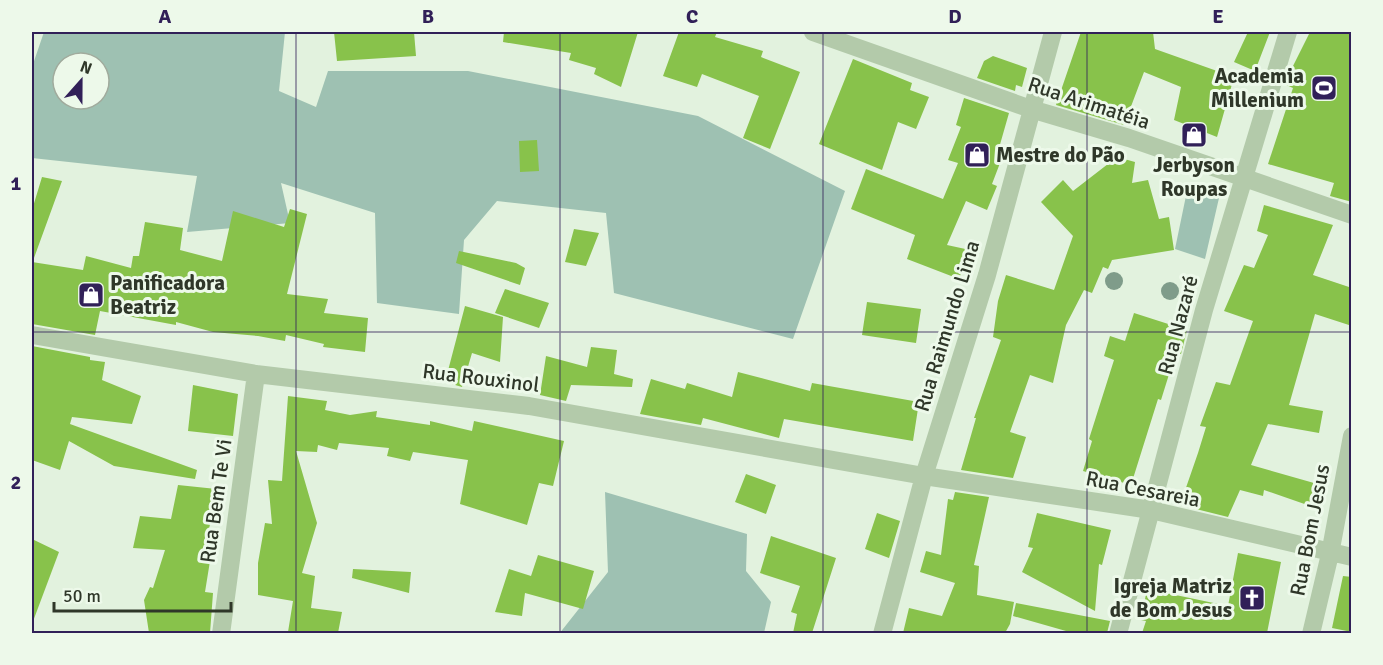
<svg xmlns="http://www.w3.org/2000/svg" width="1383" height="665" font-family="Signika,sans-serif">
<style>
.green{fill:#9ec1b2;fill-rule:evenodd}
.building{fill:#88c24b}
.lines{fill:none;stroke-linecap:round;stroke-linejoin:round}
.minor{stroke:#b3caaa;stroke-width:18}
.tree{fill:#7f9c8a}
.grid{fill:none;stroke:#312058;stroke-width:1.5;stroke-opacity:0.55}
.labels{text-anchor:middle;stroke-width:6;stroke-linejoin:round;paint-order:stroke}
.poi-label{font-size:21px;font-weight:bold;fill:#2f3729;stroke:#edf9ea;text-anchor:end}
.street-label{font-size:21px;fill:#2f3729;stroke:#edf9ea}
.neatline{fill:none;stroke:#312058;stroke-width:2}
.grid-label{font-size:20px;text-anchor:middle;font-weight:bold;fill:#312058}
</style>
<rect width="100%" height="100%" fill="#e2f2de"/>
<path class="green" d="M44 32H285L279 91 316 107 328 71H468L698 116 845 191 793 339 614 293 606 213 497 201 464 240 459 314 377 303 375 213 281 183 290 223 187 232 197 176 32 158V67ZM63 63H99V99H63Z
M1187 191 1219 198 1205 259 1175 249Z
M605 492 747 534 746 571 771 602 764 633 559 634 608 572Z"/>
<path class="building" d="M334 32H414L416 56 337 61Z
M504 32H638L621 87 594 74 596 68 569 60 571 53 503 42Z
M679 32H717L715 37 763 51 761 57 800 72 770 149 743 138 759 96 702 74 697 87 663 76Z
M1081 32H1153L1155 49 1234 77 1217 137 1174 120 1181 87 1144 72 1124 125 1056 105Z
M1248 32H1270L1255 71 1234 62Z
M1310 32H1352V202L1330 196 1334 183 1268 164 1293 88 1284 84Z
M993 56 1027 68 1022 87 1016 85 1015 91 977 78 984 61Z
M853 59 912 83 910 90 929 97 916 129 898 122 882 170 819 144Z
M964 98 1009 113 999 148 1005 150 992 184 997 186 987 210 966 201 947 245 970 250 959 279 907 259 915 235 851 209 866 169 943 199 958 163 948 160 961 127 956 125Z
M537 140 539 171 520 172 519 141Z
M1117 157 1135 162 1132 183 1148 180 1159 219 1169 217 1174 250 1112 260 1108 269 1103 267 1092 293 1084 290 1066 325 1053 383 1030 375 1010 432 1026 437 1013 478 961 470 976 418H974L1001 340 993 337 998 301 1006 275 1054 290 1073 236 1041 202 1063 180 1073 191Z
M42 177 62 181 34 258H32V210Z
M1264 205 1333 225 1313 275 1352 288V326L1315 314 1289 405 1323 411 1319 433 1268 424 1251 465 1321 485 1316 508 1264 490 1263 496 1240 490 1228 517 1180 505 1198 453 1206 427 1200 426 1216 382 1230 385 1253 321 1224 311 1244 265 1254 268 1268 235 1257 231Z
M290 209 307 214 287 294 328 299 324 313 368 318 365 352 323 347 324 344 286 335 285 341 258 336 213 332 176 322V325L100 311 95 335 32 324V262L83 270 86 256 131 268 133 256H139L145 222 183 228 180 250 222 261 233 211 284 227Z
M574 229 599 233 586 266 565 262Z
M459 251 516 263 525 268 520 285 456 263Z
M505 289 549 303 539 328 495 313Z
M867 302 921 309 916 343 862 335Z
M465 306 503 317 500 362 472 353 462 387 445 382Z
M1134 313 1187 330 1181 354 1176 352 1161 400 1158 399 1131 485 1083 471 1092 441 1089 439 1114 360 1104 356 1110 336 1125 341Z
M32 346 90 357V360L105 362 102 380 141 396 132 424 72 417 70 424 197 470 195 479 114 466 69 441 60 470 32 460Z
M591 347 617 350 614 374 633 379 632 387 571 385 566 401 540 395 546 356 587 367Z
M738 372 810 391 812 383 919 402 913 441 784 419 779 438 703 418 701 425 640 414 651 379 685 389 687 383 732 397Z
M193 385 238 394 233 436 188 431Z
M288 396 327 401 325 410 350 415 377 411 376 417 430 425V421L472 431 474 421 564 441 553 486 539 483 527 525 460 504 468 460 413 452 410 461 387 456 389 448 339 443 337 450 318 445 317 452 296 451 317 523 302 573 315 576 311 608 342 612 338 633 288 632 293 601 258 595V563L265 523 272 524 268 480 282 481Z
M746 474 776 485 766 514 735 502Z
M178 485 226 490 218 511H213L202 560 210 561 205 592 213 593 210 633H149L144 600 150 587 153 588 165 550 133 548 140 516 171 519Z
M955 492 989 497 974 565 979 566 977 595 1014 602 1010 624 1005 633H903L909 608 942 616 955 583 920 572 926 551 941 555 948 499 953 500Z
M877 513 900 521 889 558 865 549Z
M1037 513 1111 530 1102 565 1099 564 1095 611 1022 572 1033 548 1028 547Z
M771 536 836 558 812 633H793L797 614 791 612 800 586 760 573Z
M32 539 59 552 32 624Z
M1238 553 1281 562 1267 633H1142L1146 621 1141 620 1147 589 1228 606Z
M538 555 594 571 583 609 525 593 522 616 495 612 509 569 531 576Z
M353 569 411 572 409 593 352 578Z
M1343 576 1352 577V632L1332 628Z
M1016 603 1110 621 1107 633H1073L1013 616Z"/>
<g class="lines">
<path class="minor" d="M813 32 1031 109 1129 138 1352 215
M32 335 256 374 529 406 924 476 1151 510 1352 557
M221 634 256 374
M882 634 924 476 987 275 1053 32
M1118 634 1204 310 1288 32
M1311 634 1330 554 1352 436"/>
</g>
<g class="tree">
<circle cx="1114" cy="281" r="9"/>
<circle cx="1170" cy="291" r="9"/>
</g>
<path class="grid" d="M296 32V634M560 32V634M823 32V634M1087 32V634M32 332H1352"/>
<defs>
<symbol id="stadium-square" viewBox="-11 -11 22 22"><rect x="-9" y="-9" width="18" height="18" rx="4" fill="#312058" stroke="#edf9ea"/><path d="M0-5a6.5 5 0 1 0 0 10a6.5 5 0 1 0 0-10ZM-3.5-1.8h7v3.6h-7Z" fill="#fff"/></symbol>
<symbol id="shop-square" viewBox="-11 -11 22 22"><rect x="-9" y="-9" width="18" height="18" rx="4" fill="#312058" stroke="#edf9ea"/><path d="M-5-2.5h2.3a2.7 3.5 0 0 1 5.4 0H5L5.5 6h-11ZM-1.5-2.5h3a1.5 2.3 0 0 0-3 0Z" fill="#fff"/></symbol>
<symbol id="church-square" viewBox="-11 -11 22 22"><rect x="-9" y="-9" width="18" height="18" rx="4" fill="#312058" stroke="#edf9ea"/><path d="M-1.2-6h2.4v3.5h3.3v2.4h-3.3V6h-2.4V-.1h-3.3v-2.4h3.3Z" fill="#fff"/></symbol>
</defs>
<g fill-rule="evenodd">
<use href="#stadium-square" x="1309" y="73" width="30" height="30"/>
<use href="#shop-square" x="1179" y="120" width="30" height="30"/>
<use href="#shop-square" x="962" y="140" width="30" height="30"/>
<use href="#shop-square" x="76" y="280" width="30" height="30"/>
<use href="#church-square" x="1237" y="583" width="30" height="30"/>
</g>
<g class="labels">
<g class="poi-label">
<text x="1304" y="83">Academia<tspan x="1304" dy="24">Millenium</tspan></text>
<text x="996" y="162" text-anchor="start">Mestre do Pão</text>
<text x="1194" y="172" text-anchor="middle">Jerbyson<tspan x="1194" dy="24">Roupas</tspan></text>
<text x="110" y="290" text-anchor="start">Panificadora<tspan x="110" dy="24">Beatriz</tspan></text>
<text x="1232" y="593">Igreja Matriz<tspan x="1232" dy="24">de Bom Jesus</tspan></text>
</g>
<g class="street-label">
<text transform="translate(1089 103) rotate(18)" y="7">Rua Arimatéia</text>
<text transform="translate(1178 325) rotate(-75)" y="7">Rua Nazaré</text>
<text transform="translate(947 326) rotate(-73)" y="7">Rua Raimundo Lima</text>
<text transform="translate(481 378) rotate(7)" y="7">Rua Rouxinol</text>
<text transform="translate(1143 489) rotate(11)" y="7">Rua Cesareia</text>
<text transform="translate(216 501) rotate(-82)" y="7">Rua Bem Te Vi</text>
<text transform="translate(1310 530) rotate(-79)" y="7">Rua Bom Jesus</text>
</g>
</g>
<rect width="1383" height="665" fill="none" stroke="#edf9ea" stroke-width="66"/>
<g transform="translate(81 81) rotate(21)"><circle r="28" fill="#edf9ea" stroke="#a1ab9d" stroke-width="1.5"/>
<path d="M0-4.5L10 22L0 15L-10 22Z" fill="#312058"/>
<text y="-9" font-size="16" font-weight="bold" text-anchor="middle" fill="#2f3729">N</text>
</g>
<path d="M54 602v9h177v-9" fill="none" stroke="#2f3729" stroke-width="3"/>
<text x="63" y="602" font-size="18" fill="#2f3729" stroke="#edf9ea" stroke-width="4.5" paint-order="stroke">50 m</text>
<rect x="33" y="33" width="1317" height="599" class="neatline"/>
<g class="grid-label">
<text x="165" y="23">A</text>
<text x="428" y="23">B</text>
<text x="692" y="23">C</text>
<text x="955" y="23">D</text>
<text x="1218" y="23">E</text>
<text x="16" y="190">1</text>
<text x="16" y="489">2</text>
</g>
</svg>
